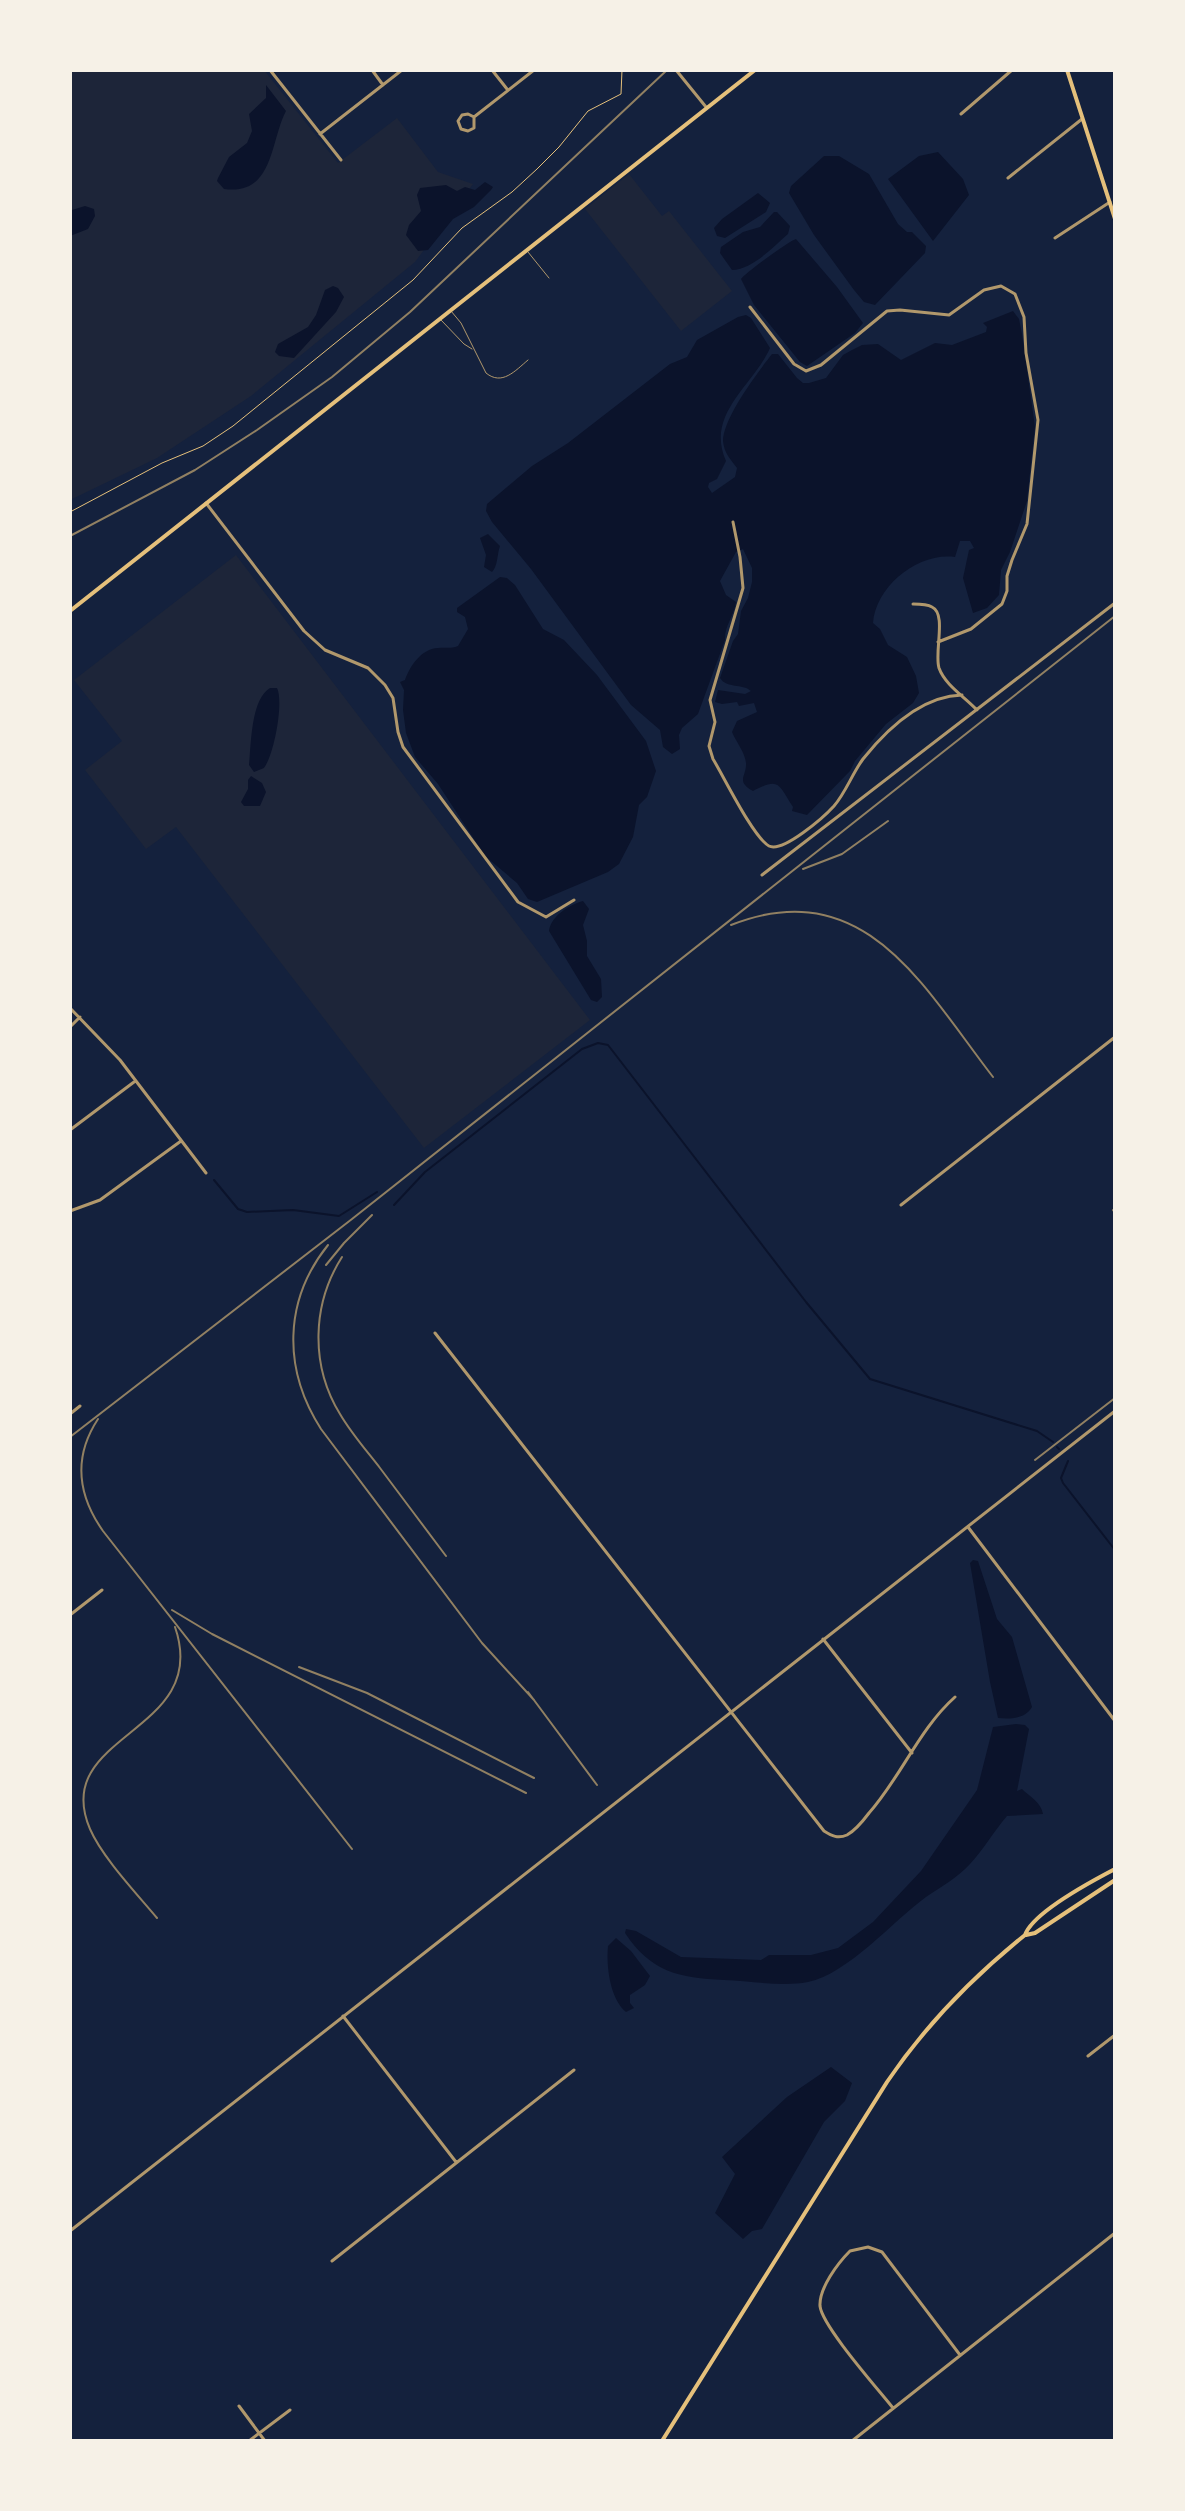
<svg xmlns="http://www.w3.org/2000/svg" width="1185" height="2511" font-family="Montserrat,sans-serif">
<style>
.green{fill:#1d2539}
.water{fill:#0b132b}
.lines{fill:none;stroke-linecap:round;stroke-linejoin:round}
.stream{stroke:#0b132b;stroke-width:2}
.path{stroke:#e5c07b;stroke-width:1}
.service{stroke:#b1986c;stroke-width:1}
.minor{stroke:#b1986c;stroke-width:3}
.tertiary{stroke:#b1986c;stroke-width:3}
.secondary{stroke:#e5c07b;stroke-width:4}
.primary{stroke:#e5c07b;stroke-width:4}
.rail{stroke:#918062;stroke-width:2}
</style>
<rect width="100%" height="100%" fill="#14213d"/>
<path class="green" d="M70 70H264L338 163 397 118 438 172 473 184 415 262 251 396 157 458 70 500Z
M629 174 662 216 669 211 732 291 681 331 585 209Z
M236 555 590 1020 424 1148 176 827 146 849 85 770 122 741 74 680Z"/>
<path class="water" d="M266 85 286 111C270 141 274 196 224 189L217 181 218 178 229 157 247 143 252 131 249 114 266 98Z
M938 152 963 179 969 195 933 241 888 179 919 156Z
M824 156H839L869 174 898 224 907 232H912L926 246 925 253 875 305 864 302 854 290 814 235 789 193 791 186Z
M485 182 493 187 491 190 474 207 453 219 428 250 418 251 406 235 409 225 421 211 417 195 420 188 446 185 457 191 465 187 475 190Z
M758 193 770 203 766 212 725 238 717 236 714 228 722 219Z
M85 206 94 209 95 216 88 229 70 236 72 210Z
M774 212H777L790 226 788 234C773 247 753 269 732 270L720 253 721 247 743 232 760 227Z
M796 239 837 287 863 323 855 333 807 366 800 362 754 305 741 279C745 273 789 241 796 239Z
M333 286 338 288 344 297 336 312 294 358 279 356 275 352 278 344 308 327 316 315 325 290Z
M1013 311 1019 319 1022 334 1035 427 1027 501 1010 552 1001 570 999 595 987 608 973 613 963 578 969 550 974 548 970 541H960L955 557C918 552 876 586 873 623L880 629 888 645 907 657 916 676 919 693 913 703 886 724 855 761 850 771 807 815 792 811 793 807C778 784 780 777 753 791 735 781 747 776 746 763 745 752 736 742 732 732L737 721 757 712 754 703 739 706 737 702 722 704 715 702 718 690 745 694 751 691C742 683 727 689 720 678L733 641 738 634 741 611 748 598 752 582V568L743 549 736 552 720 581 726 595 736 602C734 616 724 627 725 640L698 714 682 728 679 735 680 749 672 754 663 747 660 730 631 705 531 569 492 522 486 511 487 504 532 466 568 443 670 364 687 357 697 340 738 317 746 315 751 318 770 348C753 386 705 414 726 461L717 479 709 483 708 487 712 493 735 477 737 468C731 460 724 453 723 441 723 418 758 372 772 354H778L797 378 803 383H809L826 378 843 355 852 350 862 345 878 344 901 360 935 343 952 345 986 332 987 327 983 323Z
M488 534 500 546C497 554 498 566 492 572L484 567 486 555 480 538Z
M500 577 507 578 515 585 543 629 564 640 597 675 646 741 656 771 647 797 639 805 633 837 619 864 608 872 537 902 528 899 517 883 485 856 438 784 415 757 406 733 403 710 404 690 400 682 405 680C410 666 421 649 438 648 446 647 450 649 458 646L468 629 465 617 457 612V608Z
M270 688H277C284 702 274 755 264 768L254 772 249 765C251 744 251 699 270 688Z
M251 776 262 783 266 792 260 806H244L241 802 248 789V780Z
M583 901 589 909 583 925 587 941V956L601 979 602 997 597 1002 591 1000 549 931C551 916 569 905 583 901Z
M973 1560 978 1561 997 1619 1012 1637 1032 1707C1025 1719 1011 1719 998 1718L990 1682 970 1563Z
M1016 1724 1025 1725 1029 1729 1017 1791 1022 1789C1030 1797 1041 1802 1043 1814L1007 1816C994 1831 984 1849 970 1864 957 1878 942 1886 926 1897 894 1920 848 1974 808 1982 783 1987 751 1981 724 1980 679 1978 651 1972 625 1933L626 1929 636 1931 681 1957 761 1960 769 1955H811L838 1948 873 1922 921 1871 977 1790 993 1727Z
M616 1938 631 1951 650 1976 645 1985 630 1995V2003L634 2008 626 2012C610 1999 606 1966 608 1946Z
M831 2067 852 2083 845 2101 824 2122 762 2229 752 2231 743 2239 715 2213 735 2174 722 2157 787 2097Z"/>
<g class="lines">
<path class="stream" d="M214 1180 238 1209 247 1212 293 1210 339 1216 377 1192
M394 1205 425 1172 582 1049 598 1043 608 1045 806 1302 870 1379 1037 1431 1053 1442
M1057 1447 1059 1449
M1068 1461 1061 1478 1063 1483 1115 1550"/>
<path class="path" d="M70 512 162 463 203 446 233 426 413 280 462 228 512 192 537 169 559 147 588 111 621 94 622 70"/>
<path class="service" d="M528 252 549 278
M451 311 461 323 486 373C502 386 515 371 528 360
M441 320 464 344 472 349"/>
<path class="minor" d="M270 70 341 160
M372 70 383 85
M492 70 507 89
M961 114 1012 70
M474 117V128L468 131 461 129 458 121 462 115 468 114 474 117 534 70
M320 134 402 70
M1008 178 1082 119
M1055 238 1110 202
M750 307 794 364 806 371 821 365 887 311 900 310 949 315 984 290 1001 286 1015 294 1024 317 1026 353 1038 420 1027 524 1012 560 1007 576V591L1002 604 971 629 938 642
M206 503 304 631 325 650 368 668 385 685 393 698 398 732 403 747 518 902 546 917 574 900
M733 522 740 557 743 588 710 700 715 722 709 746 713 759C724 777 753 837 769 846 783 853 824 817 834 806 846 792 852 774 863 759 887 729 921 696 962 695
M913 604C919 604 927 604 932 607 947 614 934 652 939 668 945 685 965 697 977 710
M762 875 1115 603
M70 1008 120 1060 206 1173
M70 1027 80 1017
M70 1130 134 1082
M901 1205 1115 1037
M70 1211 100 1200 181 1141
M435 1333 824 1831C832 1836 838 1839 847 1835 856 1830 863 1821 869 1813 901 1777 919 1729 955 1697
M70 1414 80 1406
M968 1527 1115 1721
M70 1615 102 1590
M823 1639 912 1753
M343 2016 456 2162
M1088 2056 1115 2035
M332 2261 574 2070
M239 2406 265 2441
M893 2408C878 2389 822 2326 820 2306 819 2288 838 2263 850 2251L868 2247 882 2252 960 2355
M249 2441 290 2410
M852 2441 1115 2233"/>
<path class="tertiary" d="M676 70 706 107
M70 2231 1115 1411"/>
<path class="secondary" d="M70 611 755 70"/>
<path class="primary" d="M1067 70 1115 219
M1026 1935 1035 1933 1115 1880
M662 2441 887 2082C925 2026 973 1977 1025 1935 1033 1912 1092 1881 1115 1869"/>
<path class="rail" d="M70 536 195 470 257 430 332 377 410 312 667 70
M803 869 842 854 888 821
M731 925C865 872 924 988 993 1077
M1113 1210 1115 1213
M328 1245C283 1301 283 1370 321 1429L482 1643 534 1700
M342 1257C312 1304 310 1365 340 1414 351 1433 366 1450 380 1468 402 1497 424 1527 446 1556
M326 1265 344 1243 372 1215
M98 1419C73 1457 77 1494 103 1531L352 1849
M70 1437 352 1219 1115 616
M1035 1460 1115 1398
M172 1610 212 1634 526 1793
M299 1667 367 1693 534 1778
M528 1692 597 1785
M157 1918C137 1894 102 1857 90 1829 49 1733 212 1734 175 1627"/>
</g>
<rect width="1185" height="2511" fill="none" stroke="#f6f1e7" stroke-width="144"/>
</svg>
